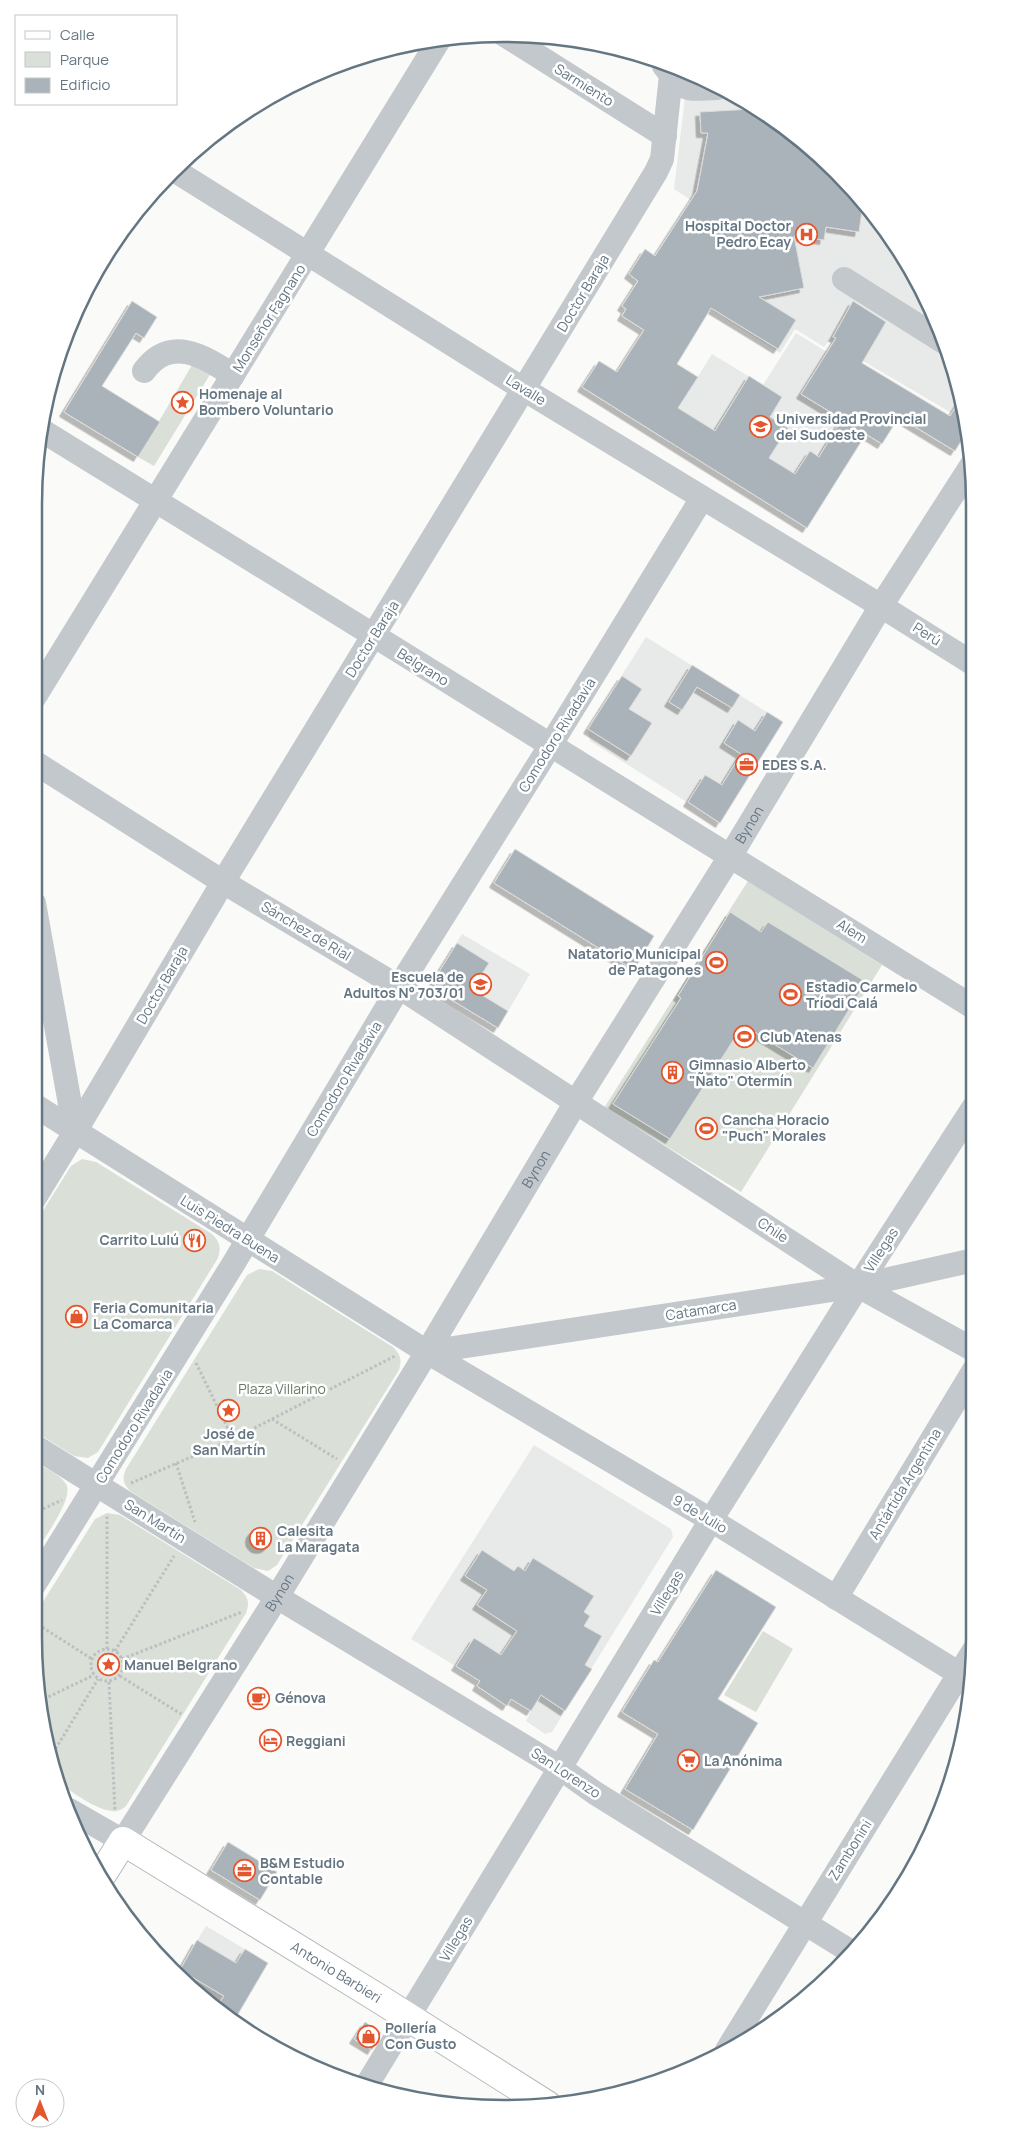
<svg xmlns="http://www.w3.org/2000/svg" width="1009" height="2143" font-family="Manrope,sans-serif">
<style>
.built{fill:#e8e9e9}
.green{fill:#dadfd7}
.building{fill:#aab3b9;stroke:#dcdcda;filter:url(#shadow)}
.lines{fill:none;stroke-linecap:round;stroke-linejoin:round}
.major-casing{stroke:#b5babe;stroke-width:30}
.path{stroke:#bbbfc2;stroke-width:3;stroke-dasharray:2.5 2.5;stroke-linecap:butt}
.minor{stroke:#c3c8cc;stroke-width:24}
.major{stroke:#fff;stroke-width:28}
.labels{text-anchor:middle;stroke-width:5;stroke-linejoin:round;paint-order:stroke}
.street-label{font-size:14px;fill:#657683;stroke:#fff}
.poi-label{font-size:14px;font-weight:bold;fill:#657683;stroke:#fff;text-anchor:start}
.park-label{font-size:14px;fill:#687a64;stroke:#fff}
.rim{fill:none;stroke:#657683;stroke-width:2.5}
</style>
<defs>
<filter id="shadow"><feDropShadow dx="-4.5" dy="4.5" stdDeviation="0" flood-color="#0004"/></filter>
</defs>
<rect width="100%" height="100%" fill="#fafaf8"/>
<path class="built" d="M688 72 791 131 878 218 939 324 965 421 829 341 824 347 795 329 780 353 702 304 717 217 674 189Z
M796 333 827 352 802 395 866 434 807 528 660 437 712 354 763 385Z
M646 637 783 722 720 823 590 741 588 729Z
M462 934 530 974 498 1028 437 991 434 980Z
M534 1445 671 1529 673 1537 552 1732 545 1734 526 1721 531 1711 512 1699 507 1706 477 1686 480 1681 411 1639Z
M206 1926 268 1963 234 2021 194 1992 177 1974Z"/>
<path class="green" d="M192 365 214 368 154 466 138 457Z
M748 881 882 965 741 1192 604 1108Z
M82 1159 96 1162 212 1234C220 1242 221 1247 218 1258L98 1452 88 1458 74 1456 34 1431V1225L71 1166Z
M259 1269 272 1271 393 1347C401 1355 402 1360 399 1370L277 1565 268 1571 254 1568 130 1491C123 1483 122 1479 126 1469L247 1275Z
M34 1461C44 1468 60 1474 66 1484 75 1498 42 1541 34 1554Z
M107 1513 120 1515 241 1590C248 1598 250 1602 246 1613L126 1806C110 1823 74 1792 57 1782L34 1638V1616L95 1519Z
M763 1631 793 1649 756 1712 724 1695Z"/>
<path class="building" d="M753 109 791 131 804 144 805 155 816 156 863 203 859 232 826 227 824 240 794 236 804 288 759 297 796 320 778 349 711 308 677 364 698 377 678 408 715 431 749 376 782 397 770 417 788 428 769 458 795 474 810 451 819 457 842 419 801 394 836 338 833 337 853 301 886 322 862 363 950 416 960 400 968 430 955 451 899 417 882 444 866 434 807 528 582 387 599 361 617 372 644 330 622 316 626 309 622 306 638 281 629 274 645 249 655 256 697 191 708 133H701L700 112Z
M132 301 157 317 144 338 136 333 102 386 160 422 138 457 64 412Z
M692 665 740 695 732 708 697 687 682 710 669 702Z
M622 676 642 689 629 709 652 723 631 756 588 729Z
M767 712 783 722 720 823 688 802 705 775 722 785 741 754 724 743 738 720 755 731Z
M515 849 654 936 634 970 494 883Z
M730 912 761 932 768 922 866 982 813 1068 743 1025 670 1139 613 1104 681 998 678 996Z
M457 943 489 963 472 989 508 1011 498 1028 437 991 434 980Z
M250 1538a11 11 0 1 1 22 0a11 11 0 1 1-22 0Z
M482 1550 514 1571 518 1566 525 1571 533 1558 594 1596 584 1612 590 1616 584 1626 602 1636 585 1665 592 1669 565 1711 541 1695 531 1711 511 1699 507 1706 477 1686 480 1681 456 1666 474 1638 501 1655 517 1631 477 1605 487 1590 465 1576Z
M716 1570 776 1607 718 1699 758 1723 693 1830 625 1789 658 1734 622 1712 654 1660 658 1662Z
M228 1842 277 1872 260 1900 211 1870Z
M197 1940 236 1963 245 1949 268 1963 234 2021 216 2008 224 1996 180 1970Z
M365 2022 381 2033 372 2050 354 2039Z"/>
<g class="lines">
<defs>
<g id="major">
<path id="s2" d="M103 1873 123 1841 378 1998 547 2105"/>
</g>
</defs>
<use href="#major" class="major-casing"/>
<path class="path" d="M196 1363 233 1439
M272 1419 337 1459
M176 1463 195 1522
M131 1483 233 1439 395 1356
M34 1513 62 1500
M34 1622 92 1659
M91 1665a16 16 0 1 1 32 0a16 16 0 1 1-32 0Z
M107 1649V1514
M115 1651 174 1556
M122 1659 242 1612
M120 1676 181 1714
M109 1682 115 1812
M44 1699 94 1675
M53 1753 98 1679"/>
<g class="minor">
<path d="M503 34 665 136"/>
<path d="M664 66C685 93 685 89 717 88"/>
<path d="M174 170 525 390 881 606 972 663"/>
<path d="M844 279 944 342"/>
<path d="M144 371C171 335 203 356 233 375"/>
<path d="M41 430C352 622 664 813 973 1007"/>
<path d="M34 698 439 40"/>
<path d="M34 762 223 882 399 987 858 1286 974 1350"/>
<path d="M34 903 75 1132"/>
<path d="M34 1105 427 1352 711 1520 971 1681"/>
<path d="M34 1199 75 1132 223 882 656 172 662 159 672 66"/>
<path d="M427 1352 858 1286 974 1260"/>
<path d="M34 1446 277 1597 560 1768 595 1793 853 1953"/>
<path d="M34 1585 232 1266 399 987 550 746 702 498"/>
<path d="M836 1598 974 1370"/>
<path id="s1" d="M69 1810 123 1841 277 1597 427 1352 576 1102 731 855 881 606 971 466"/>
<path d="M727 2050 974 1650"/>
<path d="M368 2083 711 1520 858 1286 973 1108"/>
</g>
<use href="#major" class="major"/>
</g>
<defs>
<symbol id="hospital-ring" viewBox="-11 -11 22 22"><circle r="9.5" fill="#fff" stroke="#e4572e" stroke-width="1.5"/><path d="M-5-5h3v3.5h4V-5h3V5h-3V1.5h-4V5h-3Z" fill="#e4572e"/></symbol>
<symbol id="sight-ring" viewBox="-11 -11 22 22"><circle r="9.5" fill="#fff" stroke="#e4572e" stroke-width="1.5"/><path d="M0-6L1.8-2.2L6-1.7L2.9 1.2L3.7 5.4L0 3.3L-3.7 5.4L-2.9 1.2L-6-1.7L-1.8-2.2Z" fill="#e4572e"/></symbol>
<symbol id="university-ring" viewBox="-11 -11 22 22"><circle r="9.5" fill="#fff" stroke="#e4572e" stroke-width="1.5"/><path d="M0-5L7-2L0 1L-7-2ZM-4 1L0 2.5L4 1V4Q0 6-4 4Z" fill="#e4572e"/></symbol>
<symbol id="office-ring" viewBox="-11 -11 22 22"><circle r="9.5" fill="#fff" stroke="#e4572e" stroke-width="1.5"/><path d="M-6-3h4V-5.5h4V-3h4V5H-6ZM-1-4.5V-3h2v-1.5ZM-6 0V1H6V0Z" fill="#e4572e"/></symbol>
<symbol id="stadium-ring" viewBox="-11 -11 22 22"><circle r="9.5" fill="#fff" stroke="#e4572e" stroke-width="1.5"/><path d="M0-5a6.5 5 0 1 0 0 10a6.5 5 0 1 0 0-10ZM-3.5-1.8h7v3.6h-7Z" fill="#e4572e"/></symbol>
<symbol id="school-ring" viewBox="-11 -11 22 22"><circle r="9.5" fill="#fff" stroke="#e4572e" stroke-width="1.5"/><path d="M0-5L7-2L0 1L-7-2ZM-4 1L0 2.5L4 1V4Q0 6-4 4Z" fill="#e4572e"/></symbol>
<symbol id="building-ring" viewBox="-11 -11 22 22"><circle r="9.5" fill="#fff" stroke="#e4572e" stroke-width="1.5"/><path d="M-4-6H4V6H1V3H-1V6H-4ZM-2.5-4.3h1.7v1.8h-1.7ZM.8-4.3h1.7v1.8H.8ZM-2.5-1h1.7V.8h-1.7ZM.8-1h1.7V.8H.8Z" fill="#e4572e"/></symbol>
<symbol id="restaurant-ring" viewBox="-11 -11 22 22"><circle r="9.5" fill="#fff" stroke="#e4572e" stroke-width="1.5"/><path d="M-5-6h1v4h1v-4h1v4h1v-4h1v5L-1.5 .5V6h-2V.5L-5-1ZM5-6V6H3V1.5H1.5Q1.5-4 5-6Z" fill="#e4572e"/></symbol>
<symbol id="shop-ring" viewBox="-11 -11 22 22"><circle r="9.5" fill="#fff" stroke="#e4572e" stroke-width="1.5"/><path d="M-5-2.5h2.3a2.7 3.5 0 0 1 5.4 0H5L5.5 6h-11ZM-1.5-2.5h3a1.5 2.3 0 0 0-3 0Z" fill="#e4572e"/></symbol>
<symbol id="cafe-ring" viewBox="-11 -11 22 22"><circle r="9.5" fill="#fff" stroke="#e4572e" stroke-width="1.5"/><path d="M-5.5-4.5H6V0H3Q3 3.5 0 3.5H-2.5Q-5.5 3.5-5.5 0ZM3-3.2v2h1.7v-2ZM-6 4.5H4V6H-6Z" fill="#e4572e"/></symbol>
<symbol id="hotel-ring" viewBox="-11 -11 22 22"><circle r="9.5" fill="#fff" stroke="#e4572e" stroke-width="1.5"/><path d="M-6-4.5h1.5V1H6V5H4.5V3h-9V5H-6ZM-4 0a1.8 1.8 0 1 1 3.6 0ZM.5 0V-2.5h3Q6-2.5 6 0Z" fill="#e4572e"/></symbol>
<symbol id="supermarket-ring" viewBox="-11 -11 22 22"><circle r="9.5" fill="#fff" stroke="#e4572e" stroke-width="1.5"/><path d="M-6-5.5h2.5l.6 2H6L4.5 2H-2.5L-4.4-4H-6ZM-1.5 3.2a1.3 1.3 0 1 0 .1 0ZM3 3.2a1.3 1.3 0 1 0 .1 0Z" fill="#e4572e"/></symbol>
</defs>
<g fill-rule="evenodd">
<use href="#hospital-ring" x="794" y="222" width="25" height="25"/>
<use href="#sight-ring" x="170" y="390" width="25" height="25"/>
<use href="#university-ring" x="748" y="414" width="25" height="25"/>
<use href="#office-ring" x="734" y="752" width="25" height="25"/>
<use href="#stadium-ring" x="704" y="950" width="25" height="25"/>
<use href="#school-ring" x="468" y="972" width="25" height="25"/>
<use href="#stadium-ring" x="778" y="982" width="25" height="25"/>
<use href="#stadium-ring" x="732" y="1024" width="25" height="25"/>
<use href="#building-ring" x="660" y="1060" width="25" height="25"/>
<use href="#stadium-ring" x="694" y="1116" width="25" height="25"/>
<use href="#restaurant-ring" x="182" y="1228" width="25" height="25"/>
<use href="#shop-ring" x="64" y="1304" width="25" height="25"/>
<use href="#sight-ring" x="216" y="1398" width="25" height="25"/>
<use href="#building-ring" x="248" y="1526" width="25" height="25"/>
<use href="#sight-ring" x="96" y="1652" width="25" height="25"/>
<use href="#cafe-ring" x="246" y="1686" width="25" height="25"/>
<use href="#hotel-ring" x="258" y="1728" width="25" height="25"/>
<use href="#supermarket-ring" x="676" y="1748" width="25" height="25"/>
<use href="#office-ring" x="232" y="1858" width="25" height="25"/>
<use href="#shop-ring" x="356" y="2024" width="25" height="25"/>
</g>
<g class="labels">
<g class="street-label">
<text transform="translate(584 85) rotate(32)" y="5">Sarmiento</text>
<text transform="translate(583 293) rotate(-59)" y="5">Doctor Baraja</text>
<text transform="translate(269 318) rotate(-58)" y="5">Monseñor Fagnano</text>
<text transform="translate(526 390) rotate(32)" y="5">Lavalle</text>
<text transform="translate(927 634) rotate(32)" y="5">Perú</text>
<text transform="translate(372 639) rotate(-58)" y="5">Doctor Baraja</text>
<text transform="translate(423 667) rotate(32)" y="5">Belgrano</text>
<text transform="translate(557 735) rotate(-58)" y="5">Comodoro Rivadavia</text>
<text dy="5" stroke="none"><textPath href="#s1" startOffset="1256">Bynon</textPath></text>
<text transform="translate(306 931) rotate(31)" y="5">Sánchez de Rial</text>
<text transform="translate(852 931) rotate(32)" y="5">Alem</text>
<text transform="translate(162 985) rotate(-60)" y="5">Doctor Baraja</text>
<text transform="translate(344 1079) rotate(-59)" y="5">Comodoro Rivadavia</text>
<text dy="5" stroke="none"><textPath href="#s1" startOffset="851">Bynon</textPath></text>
<text transform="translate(230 1229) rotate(32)" y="5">Luis Piedra Buena</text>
<text transform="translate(773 1230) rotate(33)" y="5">Chile</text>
<text transform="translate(881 1250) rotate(-57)" y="5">Villegas</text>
<text transform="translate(701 1310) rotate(-9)" y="5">Catamarca</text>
<text transform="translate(134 1426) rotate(-58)" y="5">Comodoro Rivadavia</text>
<text transform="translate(905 1484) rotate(-59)" y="5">Antártida Argentina</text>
<text transform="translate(700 1514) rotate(31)" y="5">9 de Julio</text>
<text transform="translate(155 1521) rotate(32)" y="5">San Martín</text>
<text dy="5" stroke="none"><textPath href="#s1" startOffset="356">Bynon</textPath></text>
<text transform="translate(667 1593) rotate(-59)" y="5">Villegas</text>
<text transform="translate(566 1773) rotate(33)" y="5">San Lorenzo</text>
<text transform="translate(850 1850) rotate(-58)" y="5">Zambonini</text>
<text transform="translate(456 1939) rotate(-59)" y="5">Villegas</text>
<text dy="5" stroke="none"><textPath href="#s2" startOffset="288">Antonio Barbieri</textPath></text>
</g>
<g class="poi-label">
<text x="791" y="231" text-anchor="end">Hospital Doctor<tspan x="791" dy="16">Pedro Ecay</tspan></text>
<text x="199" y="399">Homenaje al<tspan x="199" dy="16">Bombero Voluntario</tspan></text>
<text x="776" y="424">Universidad Provincial<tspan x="776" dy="16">del Sudoeste</tspan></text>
<text x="762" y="770">EDES S.A.</text>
<text x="701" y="959" text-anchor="end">Natatorio Municipal<tspan x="701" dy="16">de Patagones</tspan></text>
<text x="464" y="982" text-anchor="end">Escuela de<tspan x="464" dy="16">Adultos N° 703/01</tspan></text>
<text x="806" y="992">Estadio Carmelo<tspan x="806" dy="16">Tríodi Calá</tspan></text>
<text x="760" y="1042">Club Atenas</text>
<text x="689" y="1070">Gimnasio Alberto<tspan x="689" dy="16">"Ñato" Otermín</tspan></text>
<text x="722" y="1125">Cancha Horacio<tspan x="722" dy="16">"Puch" Morales</tspan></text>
<text x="179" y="1245" text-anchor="end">Carrito Lulú</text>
<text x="93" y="1313">Feria Comunitaria<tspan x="93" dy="16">La Comarca</tspan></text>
<text x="229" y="1439" text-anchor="middle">José de<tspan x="229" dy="16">San Martín</tspan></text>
<text x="277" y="1536">Calesita<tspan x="277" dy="16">La Maragata</tspan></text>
<text x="124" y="1670">Manuel Belgrano</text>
<text x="275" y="1703">Génova</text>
<text x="286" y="1746">Reggiani</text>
<text x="704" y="1766">La Anónima</text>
<text x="260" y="1868">B&amp;M Estudio<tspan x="260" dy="16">Contable</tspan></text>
<text x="385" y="2033">Pollería<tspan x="385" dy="16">Con Gusto</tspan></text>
</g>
<g class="park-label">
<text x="282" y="1394">Plaza Villarino</text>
</g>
</g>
<path d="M0 0H1009V2143H0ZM504 42H504A462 462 0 0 1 966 504V1638A462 462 0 0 1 504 2100H504A462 462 0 0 1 42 1638V504A462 462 0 0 1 504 42Z" fill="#fff" fill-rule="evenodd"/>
<path class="rim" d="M504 42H504A462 462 0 0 1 966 504V1638A462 462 0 0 1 504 2100H504A462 462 0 0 1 42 1638V504A462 462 0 0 1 504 42Z"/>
<rect x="15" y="15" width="162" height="90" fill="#ffffff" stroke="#c1c8cd"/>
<rect x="25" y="31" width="25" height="8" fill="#ffffff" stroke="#c1c8cd"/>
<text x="60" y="40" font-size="15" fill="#657683">Calle</text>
<rect x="25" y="52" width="25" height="15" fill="#dadfd7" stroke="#c1c8cd"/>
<text x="60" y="65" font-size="15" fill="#657683">Parque</text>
<rect x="25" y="78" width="25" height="15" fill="#aab3b9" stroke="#c1c8cd"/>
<text x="60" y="90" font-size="15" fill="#657683">Edificio</text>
<g transform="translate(40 2103)"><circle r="24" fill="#ffffff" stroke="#c1c8cd"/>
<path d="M0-4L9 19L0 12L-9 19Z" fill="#e4572e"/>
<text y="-8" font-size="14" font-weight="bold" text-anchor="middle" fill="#657683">N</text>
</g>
</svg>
